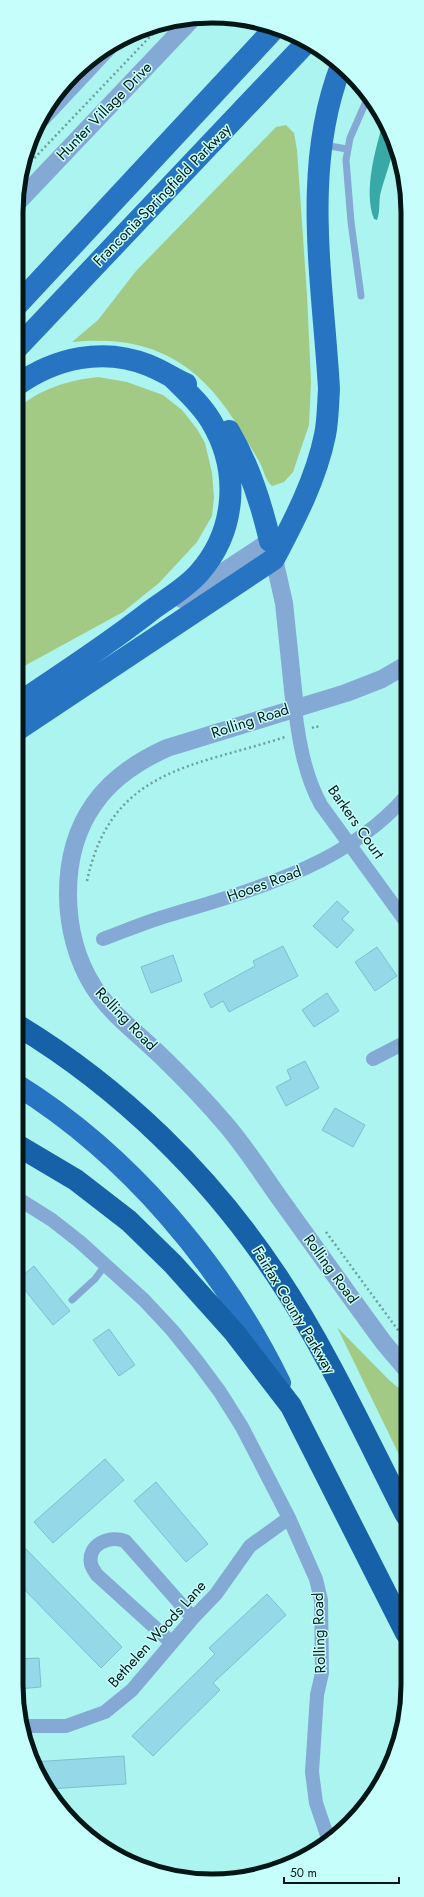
<svg xmlns="http://www.w3.org/2000/svg" width="424" height="1897" font-family="Jost,sans-serif">
<style>
.green{fill:#a2ca84}
.water{fill:#38a9a6}
.building{fill:#95d9e8;stroke:#7bbfcd}
.lines{fill:none;stroke-linecap:round;stroke-linejoin:round}
.path{stroke:#6ba09d;stroke-width:2.5;stroke-dasharray:2 3;stroke-linecap:butt}
.service{stroke:#84a9d4;stroke-width:7}
.minor{stroke:#84a9d4;stroke-width:14}
.tertiary{stroke:#84a9d4;stroke-width:18}
.primary{stroke:#2774c2;stroke-width:22}
.motorway{stroke:#1761a8;stroke-width:22}
.labels{text-anchor:middle;stroke-width:3;stroke-linejoin:round;paint-order:stroke}
.street-label{font-size:15px;fill:#001716;stroke:#c6fefb}
.rim{fill:none;stroke:#001716;stroke-width:5}
</style>
<rect width="100%" height="100%" fill="#acf4f0"/>
<path class="green" d="M286 125 294 133 297 150 307 295 311 382 309 425 293 472 284 482 272 486C265 479 265 474 261 465 255 453 247 442 241 431 200 362 152 334 72 342L98 320 136 271 276 127Z
M98 377 127 382 163 395 182 410 197 429 205 443 212 473 214 497 212 516 197 542 159 583 123 612 17 670V409C39 389 69 380 98 377Z
M337 1327 389 1380 406 1394V1469Z"/>
<path class="water" d="M384 119C388 126 393 136 394 145 394 153 382 185 380 196 379 203 380 213 377 220L374 219C363 190 376 148 384 119Z"/>
<path class="building" d="M337 901 349 912 342 919 354 930 337 948 313 926Z
M283 946 298 976 229 1012 223 1001 211 1008 204 994 255 966 253 961Z
M377 947 397 976 375 991 355 962Z
M173 955 182 981 151 993 141 967Z
M327 993 339 1011 314 1027 302 1010Z
M305 1061 319 1088 286 1106 276 1087 291 1079 287 1070Z
M335 1108 365 1125 353 1147 322 1130Z
M34 1266 70 1311 53 1325 17 1280Z
M109 1329 135 1365 119 1376 93 1340Z
M105 1459 124 1480 53 1543 34 1522Z
M156 1482 208 1544 186 1562 134 1501Z
M22 1545 122 1647 101 1668 16 1581V1551Z
M267 1594 286 1615 213 1683 220 1690 153 1756 132 1736 215 1654 209 1648Z
M39 1658 41 1687 17 1689 16 1659Z
M124 1756 126 1784 49 1789 32 1762Z"/>
<g class="lines">
<path class="path" d="M24 169 163 23
M312 728 316 726 320 728
M87 881C111 768 194 767 285 737
M326 1232 406 1341"/>
<path class="service" d="M324 145 347 149
M361 296 351 222 346 160 350 138 368 97
M72 1300 95 1279 106 1264"/>
<path class="minor" d="M39 124 110 48
M295 709C299 742 305 776 321 805L406 922
M103 939C122 932 141 924 160 918 247 891 344 868 406 796
M373 1059 406 1042
M17 1198 52 1220 80 1242 144 1300 172 1330 197 1361 220 1392 242 1427 289 1518 316 1579 321 1600 322 1673 317 1695 312 1772 316 1803 329 1841
M172 1643 97 1575C95 1572 92 1568 91 1564 87 1544 110 1535 125 1541L193 1618
M24 1726H66L105 1712 132 1690 193 1618 216 1594 250 1546 289 1518"/>
<path class="tertiary" d="M18 202 190 21
M182 599 270 541 284 603 295 709
M406 1369 384 1343C350 1297 317 1250 283 1203 265 1178 248 1151 228 1127 206 1101 183 1077 158 1053 136 1032 109 1012 93 986 61 935 58 855 94 804 112 778 138 761 167 748L346 693 382 679 406 665"/>
<path class="primary" d="M18 304 274 29
M18 347 307 42
M17 385C55 358 103 347 148 365 161 370 173 378 186 384
M229 431C249 465 261 502 270 541
M17 704C62 674 107 645 149 612 166 599 185 589 199 573 237 530 240 469 211 421 201 404 186 391 173 378
M17 730 274 559C295 519 316 479 325 435 328 420 328 404 329 389 323 282 301 169 341 66
M17 1085C128 1154 223 1266 280 1383"/>
<path class="motorway" d="M17 1025C121 1088 210 1175 277 1276 327 1351 365 1435 406 1515
M17 1145 76 1180 129 1221 173 1264 234 1332 291 1406 406 1633"/>
</g>
<g class="labels">
<g class="street-label">
<text transform="translate(104 111) rotate(-46)" y="5">Hunter Village Drive</text>
<text transform="translate(162 195) rotate(-46)" y="5">Franconia-Springfield Parkway</text>
<text transform="translate(250 721) rotate(-18)" y="5">Rolling Road</text>
<text transform="translate(356 822) rotate(55)" y="5">Barkers Court</text>
<text transform="translate(264 884) rotate(-20)" y="5">Hooes Road</text>
<text transform="translate(126 1019) rotate(46)" y="5">Rolling Road</text>
<text transform="translate(331 1269) rotate(54)" y="5">Rolling Road</text>
<text transform="translate(294 1310) rotate(59)" y="5">Fairfax County Parkway</text>
<text transform="translate(319 1633) rotate(-92)" y="5">Rolling Road</text>
<text transform="translate(157 1634) rotate(-48)" y="5">Bethelen Woods Lane</text>
</g>
</g>
<path d="M0 0H424V1897H0ZM212 23H212A189 189 0 0 1 401 212V1685A189 189 0 0 1 212 1874H212A189 189 0 0 1 23 1685V212A189 189 0 0 1 212 23Z" fill="#c6fefb" fill-rule="evenodd"/>
<path class="rim" d="M212 23H212A189 189 0 0 1 401 212V1685A189 189 0 0 1 212 1874H212A189 189 0 0 1 23 1685V212A189 189 0 0 1 212 23Z"/>
<path d="M284 1877v6h115v-6" fill="none" stroke="#001716" stroke-width="2"/>
<text x="290" y="1877" font-size="12" fill="#001716" stroke="#c6fefb" stroke-width="3" paint-order="stroke">50 m</text>
</svg>
